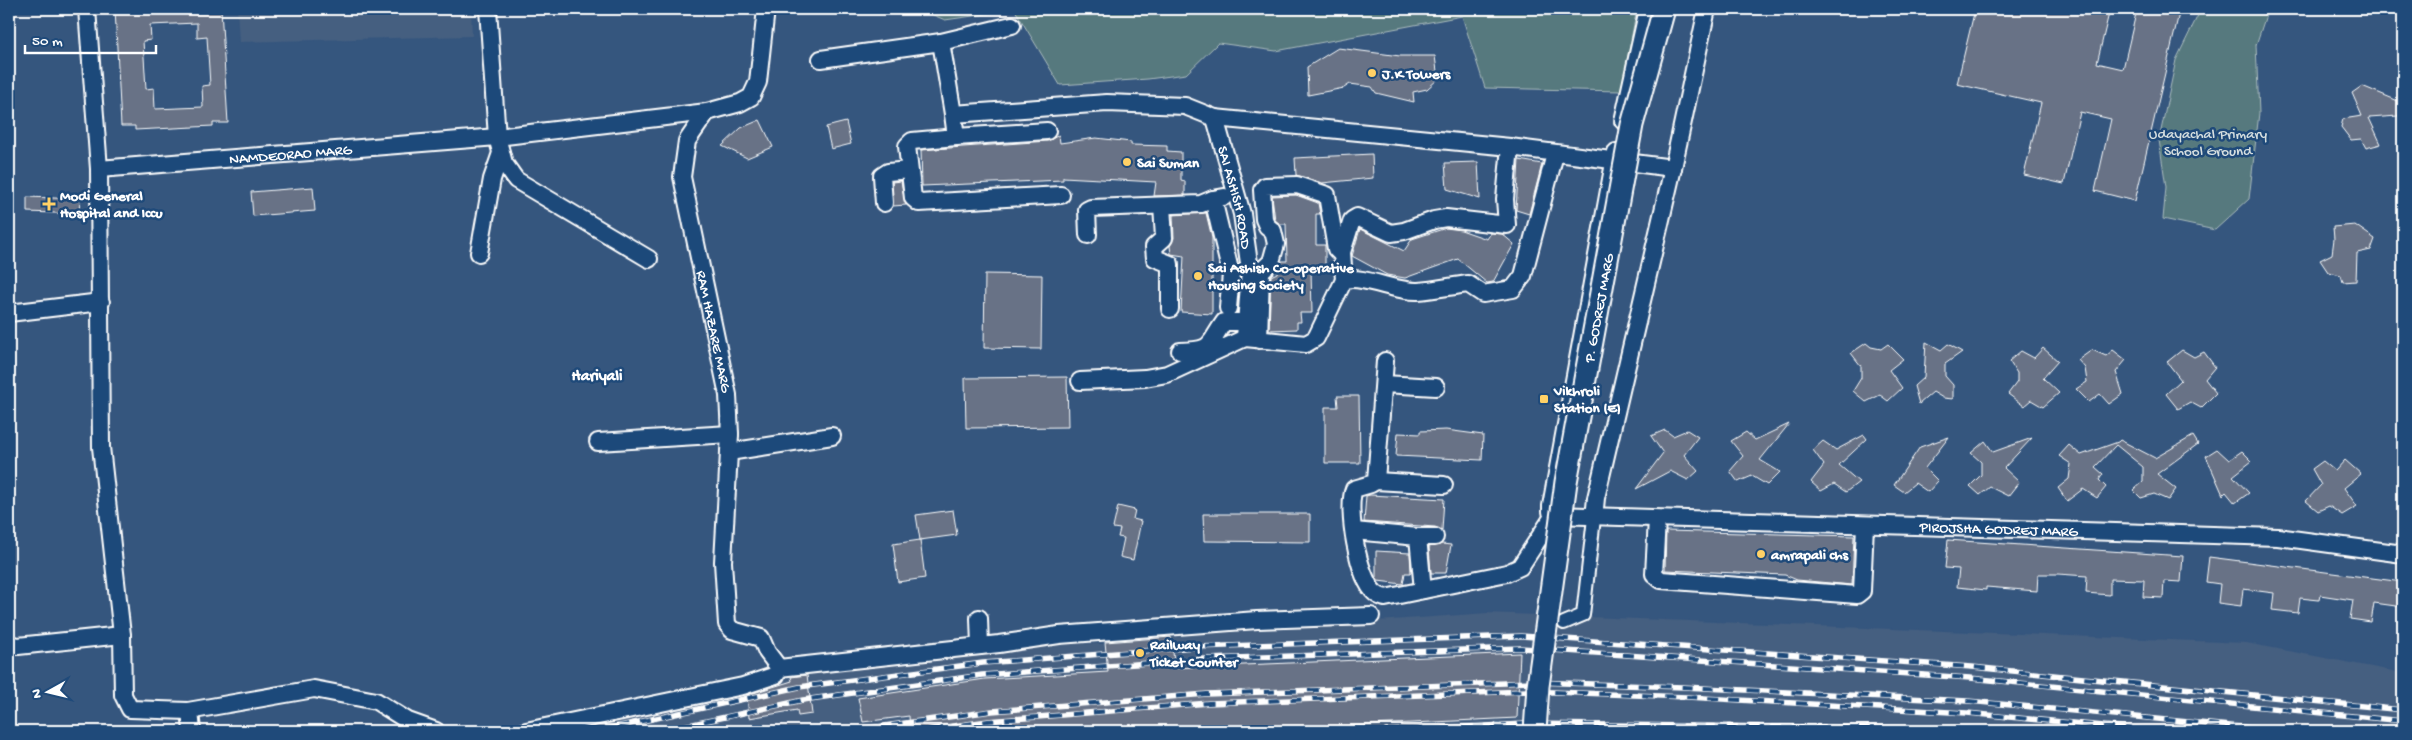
<svg xmlns="http://www.w3.org/2000/svg" width="2412" height="740" font-family="'Gochi Hand',sans-serif">
<style>
.built{fill:#445e80}
.green{fill:#57797e;stroke:#abbcbe}
.building{fill:#677286;stroke:#fff;fill-rule:evenodd}
.lines{fill:none;stroke-linecap:round;stroke-linejoin:round}
.pedestrian-casing{stroke:#fff;stroke-width:16}
.minor-casing{stroke:#fff;stroke-width:20}
.pedestrian{stroke:#1f4a7a;stroke-width:12}
.minor{stroke:#1f4a7a;stroke-width:16}
.rail-casing{stroke:#fff;stroke-width:5.5}
.rail{stroke:#1f4a7a;stroke-width:4;stroke-dasharray:11;stroke-linecap:butt}
.tertiary-bridge-casing{stroke:#fff;stroke-width:25;stroke-linecap:butt}
.tertiary-bridge{stroke:#1f4a7a;stroke-width:21}
.poi-dot{fill:#ffd166;stroke:#1f4a7a;stroke-width:2}
.labels{text-anchor:middle;stroke-width:5;stroke-linejoin:round;paint-order:stroke}
.poi-label{font-size:15px;font-weight:bold;fill:#fff;stroke:#1f4a7a;text-anchor:start}
.park-label{font-size:15px;fill:#d5dedf;stroke:#1f4a7a}
.street-label{font-size:15px;fill:#fff;stroke:#1f4a7a}
.neighbourhood-label{font-size:16px;font-weight:bold;fill:#fff;stroke:#1f4a7a}
</style>
<rect width="100%" height="100%" fill="#35567e"/>
<filter id="ink" filterUnits="userSpaceOnUse"><feTurbulence type="fractalNoise" baseFrequency=".02" numOctaves="2"/><feDisplacementMap in="SourceGraphic" scale="10" xChannelSelector="R" yChannelSelector="G"/><feConvolveMatrix kernelMatrix="1 2 1 2 8 2 1 2 1" color-interpolation-filters="sRGB"/></filter>
<g filter="url(#ink)">
<path class="built" d="M237 9H471L472 36 239 42Z
M1487 613 2247 643 2403 673V731H566L735 695 752 685 848 668 1078 643 1101 644 1211 633Z"/>
<path class="green" d="M919 9H1637L1621 91 1485 88 1462 16 1276 51 1218 43 1186 74 1148 79 1060 85 1015 10 945 20Z
M2201 9H2268L2256 45 2259 113 2249 199 2215 230 2163 219 2166 187 2159 140 2176 60Z"/>
<path class="building" d="M115 9H221L228 123H213V126L135 130V126H121ZM197 23V38L207 37 210 85 202 86 203 107 155 109 154 88 146 89 143 41 151 40 150 25Z
M1975 9H2110L2097 63 2123 69 2137 9H2180L2135 201 2095 191 2111 119 2080 112 2064 184 2024 175 2041 103 1957 84Z
M1338 48 1400 56H1435L1438 79 1427 89 1413 92 1414 102 1376 93 1372 87 1350 84 1344 88 1308 95 1307 67Z
M2362 86 2403 103 2398 116 2369 118 2381 144 2366 148 2361 139 2351 140 2341 127 2343 119 2362 116 2352 93Z
M760 120 773 147 747 158 722 146 741 128Z
M846 122 851 144 831 149 826 127Z
M1059 135 1060 143 1096 138 1131 142V145L1167 146V151L1181 152V180L1185 181V195L1154 196 1156 182 1063 177V180L922 186 921 150 1048 141Z
M1372 154 1373 178 1322 183 1296 175 1295 158Z
M1519 160 1542 164 1529 214 1516 210Z
M1478 162 1480 199 1447 189 1445 163Z
M901 181 906 205 893 206 892 182Z
M313 187 315 211 253 216 251 192Z
M1296 195 1318 203 1320 214H1316V245H1325V270H1311L1312 313H1300L1301 322H1297V329L1269 330 1271 276 1277 273 1282 261H1287L1286 224H1280L1275 220 1272 196Z
M27 197 80 199 79 214 27 212Z
M1206 213 1212 238V314L1181 312 1184 256 1171 254 1170 246 1174 238 1173 215Z
M2355 225 2375 239 2371 250 2357 253 2356 281 2343 282 2341 275 2328 272 2320 260 2332 254 2334 239 2333 227Z
M1446 228 1461 230 1487 239 1491 233 1502 234 1514 244 1493 282 1487 283 1458 259 1405 278 1387 275 1352 256 1360 229 1404 251 1412 239Z
M985 274 1042 275 1041 349 984 348Z
M1926 342 1941 350 1948 344 1962 352 1945 364V376L1953 385V399L1943 398 1933 392 1919 404 1914 386 1924 377Z
M1866 343 1871 347 1881 349 1888 344 1903 359 1889 370 1902 388 1888 401 1880 395 1866 402 1853 391 1861 378V366L1851 353Z
M2043 348 2058 361 2043 378 2059 393 2043 407 2031 400 2024 406 2008 394 2017 382V373L2009 361 2021 351 2034 358Z
M2092 350 2106 356 2113 350 2126 360 2116 372 2123 394 2109 404 2100 394 2089 402 2076 389 2087 382 2085 368 2078 360Z
M2182 350 2194 357 2204 352 2215 367 2205 379 2216 393 2201 408 2190 402 2178 409 2166 394 2181 380 2167 362Z
M1067 377 1068 427 966 428 965 378Z
M1337 396H1359L1360 463H1325V407H1338Z
M1789 424 1760 460 1780 472 1767 485 1752 476 1738 482 1730 471 1743 456 1731 441 1746 432 1755 440Z
M1446 430 1483 435 1482 460 1396 456 1398 433 1420 434V431Z
M1665 430 1673 436 1687 430 1698 437 1684 455 1698 471 1688 480 1670 471 1636 489 1663 453 1651 436Z
M1864 435 1867 439 1839 465 1859 482 1846 492 1834 484 1821 491 1811 482 1824 465 1813 450 1823 441 1836 450Z
M2193 436 2198 444 2157 474 2176 489 2168 500 2154 494 2141 498 2133 490 2143 481V467L2116 445 2095 467 2103 474 2099 480 2106 487 2097 498 2083 489 2067 501 2058 488 2069 479 2071 464 2059 456 2069 445 2081 455 2118 442 2120 440 2155 458Z
M1949 437 1925 468 1938 481 1928 492 1915 483 1904 492 1894 485 1920 447Z
M2032 438 2004 468 2019 482 2008 496 1990 487 1980 495 1970 486 1981 475V462L1971 453 1985 441 1993 452Z
M2217 449 2229 460 2242 451 2252 461 2233 476 2249 493 2235 503 2226 492 2223 495 2206 456Z
M2345 460 2361 474 2344 488 2357 506 2342 515 2329 506 2318 511 2306 501 2321 485 2312 469 2323 461 2335 471Z
M1370 495 1444 499 1442 530 1435 527 1364 522 1366 496Z
M1118 506 1135 510 1133 519 1141 521 1133 560 1120 557 1124 538 1118 537 1120 529 1113 528Z
M953 510 957 535 920 540 916 515Z
M1203 514H1310V542L1204 541Z
M1666 531 1854 536 1852 585 1797 580 1785 575 1665 570Z
M920 540 925 578 898 582 893 544Z
M1948 540 2183 556 2181 582 2164 581 2163 598 2143 597 2144 580 2110 579V595L2086 593 2087 576 2058 574H2038L2037 591 1986 587V590L1957 587 1959 569 1945 568Z
M1442 544 1451 545 1446 573H1431L1429 547Z
M1376 551 1410 553 1411 573H1405L1403 584 1378 581 1376 577Z
M2209 557 2403 582V607L2374 603 2371 622 2350 619 2353 600 2320 595 2319 600 2300 598 2298 613 2272 610 2274 593 2243 589 2241 606 2218 603 2220 584 2206 582Z
M1171 637 1175 668 1520 653 1517 718 1246 731H910L909 716 863 722 858 698 985 679 1108 672 1105 642Z
M807 675 812 714 798 716 797 710 749 718 747 695 792 681 791 677Z"/>
<g class="lines">
<defs>
<path id="pedestrian" d="M1564 623 1583 615 1594 518"/>
<g id="minor">
<path d="M87 9 99 169 101 447 122 635 123 695 130 709 188 711 314 689 376 701 408 721 436 731"/>
<path d="M488 9 497 137 504 163 516 180 649 259"/>
<path id="s1" d="M766 9 758 82 751 97 740 103 707 112 687 141 682 177 728 395 730 434 723 562 727 624 732 630 761 638 767 652 779 668"/>
<path d="M941 42 1012 25"/>
<path d="M821 59 941 42 953 114 1107 103 1185 106 1215 118 1510 147 1673 168"/>
<path d="M953 114 956 137 912 141 907 146 913 198 919 203 1061 195"/>
<path id="s2" d="M1215 118 1242 214 1250 270 1245 338"/>
<path d="M1623 121 1648 9"/>
<path d="M956 137 1047 131"/>
<path id="s3" d="M99 169 497 137 707 112"/>
<path d="M1224 197 1213 199 1231 274 1228 308"/>
<path d="M884 203 882 176 888 172 909 170"/>
<path d="M1162 206 1164 238 1154 247 1155 258 1170 264V309"/>
<path d="M1088 235 1087 210 1091 208 1201 204 1213 199"/>
<path d="M479 253 492 179 501 153"/>
<path d="M1344 280 1342 252 1352 220 1357 217 1391 233 1404 231 1434 220 1446 218 1507 225 1505 199 1510 147"/>
<path d="M9 313 101 302"/>
<path d="M1245 338 1306 344 1316 338 1344 280C1364 275 1395 292 1418 291 1434 290 1452 286 1468 284L1483 294 1513 289 1523 276 1555 154"/>
<path d="M1259 340 1261 271 1271 262 1276 244 1273 231 1267 226 1264 219 1262 190 1265 186 1297 185 1327 195 1336 249 1342 255"/>
<path d="M1180 351C1214 350 1207 346 1224 322H1246"/>
<path d="M1385 361 1376 481 1371 484 1354 489C1346 509 1358 578 1375 593 1378 596 1382 597 1385 598L1507 573 1520 567 1554 515"/>
<path d="M1080 381 1145 378 1167 374 1245 338"/>
<path d="M1384 384 1436 387"/>
<path d="M598 442 730 434"/>
<path d="M729 452 832 436"/>
<path d="M1376 481 1444 485"/>
<path id="s4" d="M1554 515 2278 537 2403 554"/>
<path d="M1554 515 1551 512V506L1616 152"/>
<path d="M1594 518 1596 498 1673 168 1707 9"/>
<path d="M1657 519 1654 574 1661 580 1857 595 1862 591 1865 525"/>
<path d="M1354 531 1418 537 1423 590"/>
<path d="M1418 537H1435"/>
<path d="M979 618 980 646"/>
<path d="M9 644 18 646 122 635"/>
<path d="M779 668 999 644 1059 635 1257 620 1371 616"/>
<path d="M190 711 192 731"/>
<path d="M526 731 743 686 776 675 779 668"/>
</g>
</defs>
<use href="#pedestrian" class="pedestrian-casing"/>
<use href="#minor" class="minor-casing"/>
<use href="#pedestrian" class="pedestrian"/>
<use href="#minor" class="minor"/>
<defs>
<path id="rail" d="M597 731 799 687 983 663 1196 647 1521 636 1972 667 2403 710
M661 731 803 700 982 675 1205 659 1521 648 1970 678 2403 721
M848 731 992 711 1207 694 1533 682 1683 687 1968 701 2283 731
M918 731 988 721 1209 703 1527 691 1687 697 1967 713 2156 731
M1386 731 1525 724 1966 729 1992 731"/>
</defs>
<use href="#rail" class="rail-casing"/>
<use href="#rail" class="rail"/>
<defs>
<g id="tertiary-bridge">
<path id="s5" d="M1535 731 1538 686 1566 482 1632 125 1664 9"/>
</g>
</defs>
<use href="#tertiary-bridge" class="tertiary-bridge-casing"/>
<use href="#tertiary-bridge" class="tertiary-bridge"/>
</g>
</g>
<g class="poi-dot">
<circle cx="1372" cy="73" r="5"/>
<circle cx="1127" cy="162" r="5"/>
<path d="M46.5 196.5h5v5h5v5h-5v5h-5v-5h-5v-5h5z"/>
<circle cx="1198" cy="276" r="5"/>
<rect x="1539" y="394" width="10" height="10" rx="2.5"/>
<circle cx="1761" cy="554" r="5"/>
<circle cx="1140" cy="653" r="5"/>
</g>
<g class="labels">
<g class="poi-label">
<text x="1382" y="78">J.K Towers</text>
<text x="1137" y="167">Sai Suman</text>
<text x="60" y="200">Modi General<tspan x="60" dy="17">Hospital and Iccu</tspan></text>
<text x="1208" y="272">Sai Ashish Co-operative<tspan x="1208" dy="17">Housing Society</tspan></text>
<text x="1554" y="395">Vikhroli<tspan x="1554" dy="17">Station (E)</tspan></text>
<text x="1771" y="559">amrapali chs</text>
<text x="1150" y="649">Railway<tspan x="1150" dy="17">Ticket Counter</tspan></text>
</g>
<g class="park-label">
<text x="2208" y="138">Udayachal Primary<tspan x="2208" dy="17">School Ground</tspan></text>
</g>
<g class="street-label">
<text dy="5" stroke="none"><textPath href="#s3" startOffset="192">NAMDEORAO MARG</textPath></text>
<text dy="5" stroke="none"><textPath href="#s2" startOffset="82">SAI ASHISH ROAD</textPath></text>
<text dy="5" stroke="none"><textPath href="#s5" startOffset="428">P. GODREJ MARG</textPath></text>
<text dy="5" stroke="none"><textPath href="#s1" startOffset="366">RAM HAZARE MARG</textPath></text>
<text dy="5" stroke="none"><textPath href="#s4" startOffset="445">PIROJSHA GODREJ MARG</textPath></text>
</g>
<g class="neighbourhood-label">
<text x="597" y="380">Hariyali</text>
</g>
</g>
<rect width="2412" height="740" fill="none" stroke="#1f4a7a" stroke-width="30"/>
<rect x="15" y="15" width="2382" height="710" fill="none" stroke="#fff" stroke-width="2" filter="url(#ink)"/>
<g transform="translate(48 692) rotate(262)" stroke="#1f4a7a" stroke-width="4" paint-order="stroke">
<path d="M0-4L9 19L0 12L-9 19Z" fill="#ffffff"/>
<text y="-8" font-size="14" font-weight="bold" text-anchor="middle" fill="#ffffff">N</text>
</g>
<path d="M25 45v8h131v-8" fill="none" stroke="#ffffff" stroke-width="2.5"/>
<text x="32" y="45" font-size="15" fill="#ffffff" stroke="#1f4a7a" stroke-width="4" paint-order="stroke">50 m</text>
</svg>
